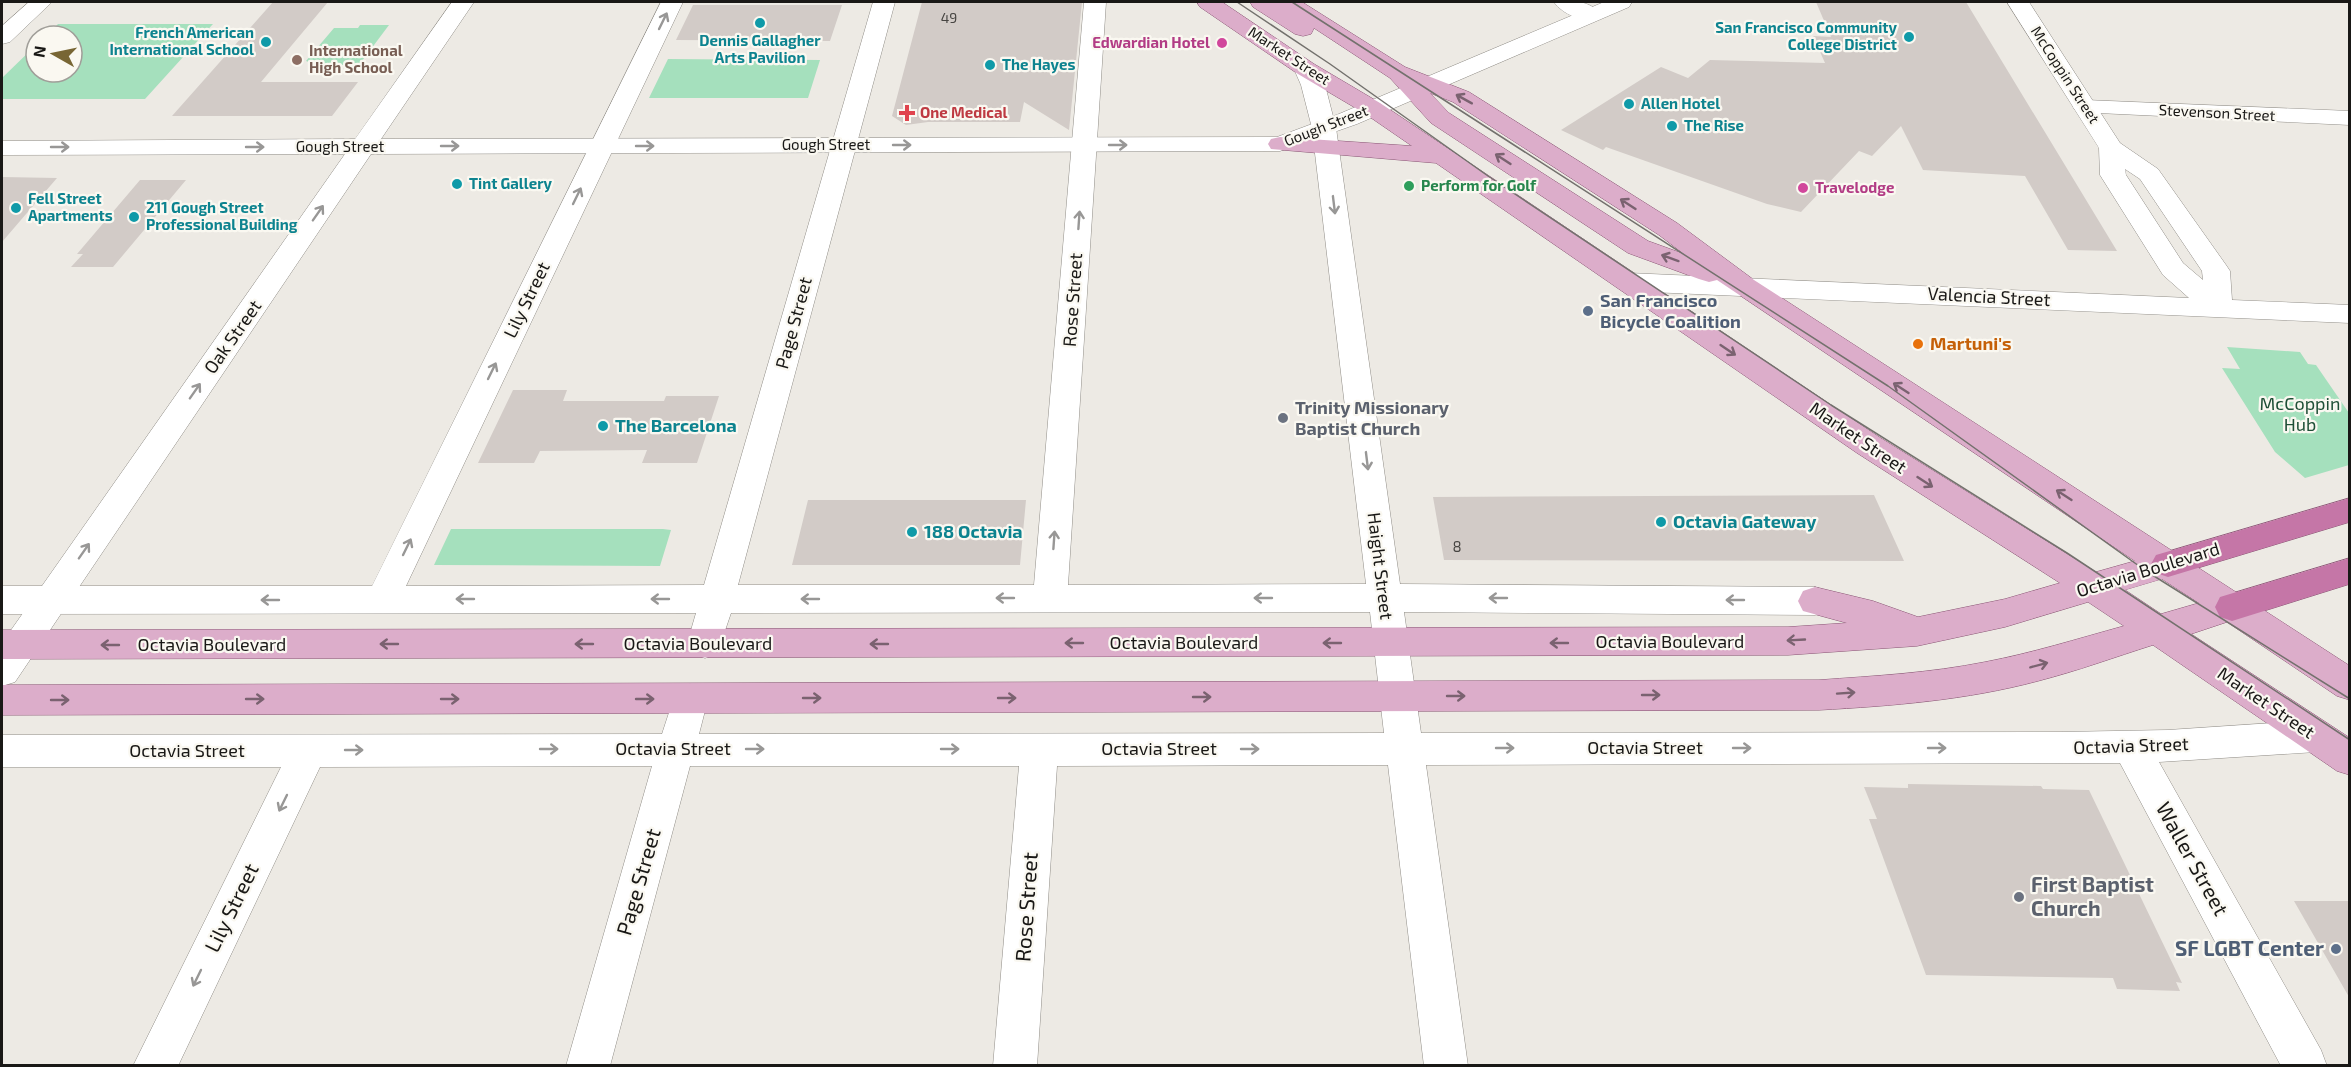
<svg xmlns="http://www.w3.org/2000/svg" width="2351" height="1067" font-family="'Exo 2',sans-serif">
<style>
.green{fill:#a5e0bd}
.building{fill:#d2cbc7}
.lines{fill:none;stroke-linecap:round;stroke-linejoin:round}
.minor-casing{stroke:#908d87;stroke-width:1}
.tertiary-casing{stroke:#908d87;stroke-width:1}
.secondary-casing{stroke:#908d87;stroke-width:1}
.primary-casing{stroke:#895574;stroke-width:1}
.motorway-casing{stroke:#895574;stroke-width:1}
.minor{fill:#fff;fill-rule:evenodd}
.tertiary{fill:#fff;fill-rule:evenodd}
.secondary{fill:#fff;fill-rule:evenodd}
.primary{fill:#dcadca;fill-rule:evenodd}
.motorway{fill:#c576a7;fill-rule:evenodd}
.tram{stroke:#73716d;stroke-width:1.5}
.oneway{stroke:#989796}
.oneway2{stroke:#7a6270}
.culture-dot{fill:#0f9aa8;stroke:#faf8f1;stroke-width:2}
.hotel-dot{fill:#d1479c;stroke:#faf8f1;stroke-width:2}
.education-dot{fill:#8d6e63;stroke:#faf8f1;stroke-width:2}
.health-dot{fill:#e0444e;stroke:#faf8f1;stroke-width:2}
.leisure-dot{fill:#2e9e5b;stroke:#faf8f1;stroke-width:2}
.service-dot{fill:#5c6f8a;stroke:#faf8f1;stroke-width:2}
.food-dot{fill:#e8710a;stroke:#faf8f1;stroke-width:2}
.worship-dot{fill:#6b7280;stroke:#faf8f1;stroke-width:2}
.labels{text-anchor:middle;stroke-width:4.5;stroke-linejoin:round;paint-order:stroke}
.far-number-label{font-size:14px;fill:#474542}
.far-culture-label{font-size:15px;font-weight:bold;fill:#0d838f;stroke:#faf8f1;text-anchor:start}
.far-hotel-label{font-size:15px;font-weight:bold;fill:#b23c85;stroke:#faf8f1;text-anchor:end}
.far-education-label{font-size:15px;font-weight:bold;fill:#785e54;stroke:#faf8f1;text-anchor:start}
.far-street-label{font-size:15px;fill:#191816;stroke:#faf8f1}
.far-health-label{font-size:15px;font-weight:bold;fill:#be3a42;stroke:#faf8f1;text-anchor:start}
.far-leisure-label{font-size:15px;font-weight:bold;fill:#27864d;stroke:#faf8f1;text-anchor:start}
.number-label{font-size:15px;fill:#474542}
.street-label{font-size:18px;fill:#191816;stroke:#faf8f1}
.service-label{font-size:18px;font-weight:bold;fill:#4e5e75;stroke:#faf8f1;text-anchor:start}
.food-label{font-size:18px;font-weight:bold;fill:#c56008;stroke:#faf8f1;text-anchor:start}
.park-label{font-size:18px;fill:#1e4f36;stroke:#faf8f1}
.worship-label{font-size:18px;font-weight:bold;fill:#5b616d;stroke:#faf8f1;text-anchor:start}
.culture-label{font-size:18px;font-weight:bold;fill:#0d838f;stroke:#faf8f1;text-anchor:start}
.near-street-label{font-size:21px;fill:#191816;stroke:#faf8f1}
.near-worship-label{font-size:21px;font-weight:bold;fill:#5b616d;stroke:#faf8f1;text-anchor:start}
.near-service-label{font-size:21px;font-weight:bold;fill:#4e5e75;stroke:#faf8f1;text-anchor:end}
</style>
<rect width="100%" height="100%" fill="#edeae4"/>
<path class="green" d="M58 24H213L145 99H2V78L36 45V72H72V36H46Z
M360 25H389L359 65H317L306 61 334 28H358Z
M668 59 820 60 808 98H649Z
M2227 347 2300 352 2308 364 2316 365 2349 413V465L2305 478 2275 452 2222 368 2240 369Z
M451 529H663L671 530 660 566 434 565Z"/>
<path class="building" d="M273 2H328L261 82H358L332 116H172Z
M922 2H1082L1069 130 1024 102 1020 122H928L906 125 892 116Z
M1816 2H1966L2117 251 2068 250 2025 176 1923 170 1901 126 1872 156 1859 151 1801 212 1767 204 1606 147 1603 150 1561 130 1661 67 1688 78 1710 60 1825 63 1813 36 1831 37Z
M693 5H842L830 41 676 40Z
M2 177 57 178 2 242Z
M140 180H186L113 267H71L83 254H77Z
M513 390H567L563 401H664L666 396H719L697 463H642L647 450 540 451 534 463H478Z
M1874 495 1904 561 1444 560 1433 497Z
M808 500H1026L1020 565H792Z
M1908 784 2041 786 2043 789 2089 790 2182 983 2176 982 2180 991 2117 989 2113 978 1926 975 1869 819H1877L1864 787 1908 788Z
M2294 901H2349V997Z"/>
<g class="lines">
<defs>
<path id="minor" d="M661 2H683L406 586 704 585 873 2H895L738 585H1034L1084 2H1106L1068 585 1366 584 1312 128 1301 85 1294 69 1298 64 1306 62 1314 64 1325 85 1336 128 1400 584 1815 587 1827 591 1832 601 1827 611 1815 615 1404 612 1421 733 2061 732 2168 730 2316 720 2329 725 2335 736 2329 747 2316 752 2159 762 2321 1050 2327 1066H2281L2120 763 1426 765 1468 1066H1424L1388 765 1057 766 1037 1066H993L1019 766H690L610 1066H566L652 766 320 767 178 1066H133L281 767H2V735L662 734 677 688 690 684 703 688 708 699 699 734 1384 733 1370 612 731 613 717 654 705 658 693 654 687 644 696 613 2 614V586H372Z
M1554 2C1570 0 1591 0 1601 15L1598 20C1584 23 1562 14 1554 2Z
M2085 100 2350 111V125L2077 112 2073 107 2077 102Z"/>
<path id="tertiary" d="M2007 2H2029L2120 143 2158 169 2226 265 2230 271 2232 300 2350 305V323L1628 291 1618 288 1614 282 1618 276 1628 273 2189 298 2163 275 2100 175 2099 148ZM2125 169 2140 179 2202 271 2203 280 2183 263 2126 175Z"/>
<path id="secondary" d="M29 2H52L10 42 2 44V26Z
M452 2H474L381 139 1277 137 1339 114 1604 2H1632L1629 7 1357 124 1280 151 371 154 15 682 2 686V643L345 154 2 155V141L355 139Z"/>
<path id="primary" d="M1197 2H1222L1314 64 1380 103 1879 437 2096 572 2135 561 1717 280 1709 282 1699 279 1628 253 1431 123 1390 78 1314 28 1311 34 1303 36 1295 34 1253 7 1250 2H1302L1405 67 1469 92 1677 223 1754 280 2350 666V700L2337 696 2227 622 2191 634 2350 738V775L2337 771 2153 645C2115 657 2077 671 2038 681 1967 700 1892 706 1819 710L2 715V685L1819 680C1874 676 1930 673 1985 662 2032 653 2077 639 2124 626L2088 602 2005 627 1917 646 1788 655 2 659V630L1788 627 1847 623 1803 611 1798 601 1803 591 1815 587 1873 601 1918 617 2005 599 2060 583 1857 453 1436 163 1271 149 1268 144 1271 139 1280 137 1412 146 1364 113 1298 74 1200 7ZM1430 93 1453 102 1659 235 1684 254 1648 241 1449 113ZM2162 579 2199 603 2161 614 2125 590Z"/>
<path id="motorway" d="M2350 498V522L2168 577 2156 573 2151 564 2156 555Z
M2350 558V584L2232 621 2220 617 2215 607 2220 597Z"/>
</defs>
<use href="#minor" class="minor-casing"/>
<use href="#tertiary" class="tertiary-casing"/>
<use href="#secondary" class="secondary-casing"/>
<use href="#primary" class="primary-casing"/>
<use href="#motorway" class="motorway-casing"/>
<use href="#minor" class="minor"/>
<use href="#tertiary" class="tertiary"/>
<use href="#secondary" class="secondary"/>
<use href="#primary" class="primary"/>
<use href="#motorway" class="motorway"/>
<path class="tram" d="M1237 2 1330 64 1488 176 1831 405 2067 553 2350 740
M1292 2 1888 386 2146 571 2350 699"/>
</g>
<defs><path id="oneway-shaft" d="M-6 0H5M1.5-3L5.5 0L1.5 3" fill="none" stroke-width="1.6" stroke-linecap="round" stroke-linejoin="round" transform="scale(1.5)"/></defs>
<g class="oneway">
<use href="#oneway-shaft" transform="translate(663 21) rotate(-64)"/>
<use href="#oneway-shaft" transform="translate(902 145)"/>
<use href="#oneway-shaft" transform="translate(1118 145)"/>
<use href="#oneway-shaft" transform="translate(450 146)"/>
<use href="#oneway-shaft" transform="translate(645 146)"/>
<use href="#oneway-shaft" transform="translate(60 147)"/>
<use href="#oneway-shaft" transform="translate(255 147)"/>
<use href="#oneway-shaft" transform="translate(577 196) rotate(-64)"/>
<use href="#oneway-shaft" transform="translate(1334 205) rotate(83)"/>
<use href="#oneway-shaft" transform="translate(318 213) rotate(-55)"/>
<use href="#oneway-shaft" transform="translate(1079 220) rotate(-86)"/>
<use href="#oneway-shaft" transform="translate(492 371) rotate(-64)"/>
<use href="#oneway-shaft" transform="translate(195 391) rotate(-55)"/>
<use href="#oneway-shaft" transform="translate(1367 461) rotate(83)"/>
<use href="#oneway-shaft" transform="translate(1054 540) rotate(-86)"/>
<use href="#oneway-shaft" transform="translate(407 547) rotate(-64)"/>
<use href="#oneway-shaft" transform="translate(84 551) rotate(-55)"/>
<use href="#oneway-shaft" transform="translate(1005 598) rotate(180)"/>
<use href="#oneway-shaft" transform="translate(1263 598) rotate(180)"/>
<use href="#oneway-shaft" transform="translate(1498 598) rotate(-180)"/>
<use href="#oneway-shaft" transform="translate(465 599) rotate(180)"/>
<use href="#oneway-shaft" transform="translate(660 599) rotate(180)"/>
<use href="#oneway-shaft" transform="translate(810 599) rotate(180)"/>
<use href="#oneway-shaft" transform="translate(270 600) rotate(-180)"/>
<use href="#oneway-shaft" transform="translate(1735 600) rotate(-180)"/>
<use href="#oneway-shaft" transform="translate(1505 748)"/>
<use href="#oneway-shaft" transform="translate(1742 748)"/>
<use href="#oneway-shaft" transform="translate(1937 748)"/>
<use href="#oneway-shaft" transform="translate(549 749)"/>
<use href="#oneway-shaft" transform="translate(755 749)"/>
<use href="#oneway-shaft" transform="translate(950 749)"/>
<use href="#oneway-shaft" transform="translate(1250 749)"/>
<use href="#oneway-shaft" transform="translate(354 750)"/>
<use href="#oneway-shaft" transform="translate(283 803) rotate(116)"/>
<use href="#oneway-shaft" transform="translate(197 978) rotate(116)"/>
</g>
<g class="oneway2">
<use href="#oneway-shaft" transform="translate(1464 99) rotate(-151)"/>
<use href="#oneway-shaft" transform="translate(1503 159) rotate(-147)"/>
<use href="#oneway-shaft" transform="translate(1628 204) rotate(-147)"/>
<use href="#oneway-shaft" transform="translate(1670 258) rotate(-160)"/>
<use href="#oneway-shaft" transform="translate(1728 350) rotate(34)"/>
<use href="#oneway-shaft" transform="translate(1901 388) rotate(-147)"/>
<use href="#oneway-shaft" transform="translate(1925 482) rotate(33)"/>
<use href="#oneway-shaft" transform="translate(2064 495) rotate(-147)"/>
<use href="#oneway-shaft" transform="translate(1796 640) rotate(177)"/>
<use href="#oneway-shaft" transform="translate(1074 643) rotate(180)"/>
<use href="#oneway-shaft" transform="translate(1332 643) rotate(-180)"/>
<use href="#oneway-shaft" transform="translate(1559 643) rotate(180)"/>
<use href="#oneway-shaft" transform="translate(389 644) rotate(180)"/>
<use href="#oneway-shaft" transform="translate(584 644) rotate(180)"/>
<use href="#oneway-shaft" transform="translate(879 644) rotate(180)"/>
<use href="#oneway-shaft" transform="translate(110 645) rotate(180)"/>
<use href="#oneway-shaft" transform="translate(2039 665) rotate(-15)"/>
<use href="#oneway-shaft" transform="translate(1846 693) rotate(-4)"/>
<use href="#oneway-shaft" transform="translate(1651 695)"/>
<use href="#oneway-shaft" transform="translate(1456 696)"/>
<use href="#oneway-shaft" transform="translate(1202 697)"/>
<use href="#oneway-shaft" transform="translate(812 698)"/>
<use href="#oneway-shaft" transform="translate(1007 698)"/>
<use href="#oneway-shaft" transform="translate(255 699)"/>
<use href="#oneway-shaft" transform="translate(450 699)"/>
<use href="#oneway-shaft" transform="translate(645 699)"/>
<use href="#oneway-shaft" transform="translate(60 700)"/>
</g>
<g class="culture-dot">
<circle cx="760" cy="23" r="6"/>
<circle cx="1909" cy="37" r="6"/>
<circle cx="266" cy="42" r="6"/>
<circle cx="990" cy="65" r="6"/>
<circle cx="1629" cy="104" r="6"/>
<circle cx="1672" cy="126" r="6"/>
<circle cx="457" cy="184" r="6"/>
<circle cx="16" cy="208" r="6"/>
<circle cx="134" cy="217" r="6"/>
<circle cx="603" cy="426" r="6"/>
<circle cx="1661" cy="522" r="6"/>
<circle cx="912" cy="532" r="6"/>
</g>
<g class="hotel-dot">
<circle cx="1222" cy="43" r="6"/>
<circle cx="1803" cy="188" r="6"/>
</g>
<circle class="education-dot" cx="297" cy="60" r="6"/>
<path class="health-dot" d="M904 104h6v6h6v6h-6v6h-6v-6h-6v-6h6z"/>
<circle class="leisure-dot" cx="1409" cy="186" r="6"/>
<g class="service-dot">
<circle cx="1588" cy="311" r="6"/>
<circle cx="2336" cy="949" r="6"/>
</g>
<circle class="food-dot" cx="1918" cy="344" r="6"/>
<g class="worship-dot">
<circle cx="1283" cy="418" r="6"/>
<circle cx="2019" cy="897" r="6"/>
</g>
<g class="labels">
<g class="far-number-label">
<text x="949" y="23">49</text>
</g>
<g class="far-culture-label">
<text x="1897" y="33" text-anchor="end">San Francisco Community<tspan x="1897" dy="17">College District</tspan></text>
<text x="254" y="38" text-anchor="end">French American<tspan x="254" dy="17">International School</tspan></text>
<text x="760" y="46" text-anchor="middle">Dennis Gallagher<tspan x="760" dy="17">Arts Pavilion</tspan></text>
<text x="1002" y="70">The Hayes</text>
<text x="1641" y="109">Allen Hotel</text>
<text x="1684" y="131">The Rise</text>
<text x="469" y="189">Tint Gallery</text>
<text x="28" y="204">Fell Street<tspan x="28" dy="17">Apartments</tspan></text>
<text x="146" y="213">211 Gough Street<tspan x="146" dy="17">Professional Building</tspan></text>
</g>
<g class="far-hotel-label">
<text x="1210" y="48">Edwardian Hotel</text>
<text x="1815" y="193" text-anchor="start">Travelodge</text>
</g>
<g class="far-education-label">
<text x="309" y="56">International<tspan x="309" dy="17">High School</tspan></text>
</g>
<g class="far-street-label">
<text transform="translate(1289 56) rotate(33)" y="5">Market Street</text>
<text transform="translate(2065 75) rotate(57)" y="5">McCoppin Street</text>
<text transform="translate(2217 113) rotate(3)" y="5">Stevenson Street</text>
<text transform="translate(1326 126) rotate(-21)" y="5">Gough Street</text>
<text x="826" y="150">Gough Street</text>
<text x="340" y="152">Gough Street</text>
</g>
<g class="far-health-label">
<text x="920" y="118">One Medical</text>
</g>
<g class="far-leisure-label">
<text x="1421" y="191">Perform for Golf</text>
</g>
<g class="number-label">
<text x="1457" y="552">8</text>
</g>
<g class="street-label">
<text transform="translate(1989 297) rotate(3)" y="6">Valencia Street</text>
<text transform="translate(527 300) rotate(-64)" y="6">Lily Street</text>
<text transform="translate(1073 300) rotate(-86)" y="6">Rose Street</text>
<text transform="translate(794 323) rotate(-75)" y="6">Page Street</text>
<text transform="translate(233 337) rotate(-55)" y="6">Oak Street</text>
<text transform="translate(1858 438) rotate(34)" y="6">Market Street</text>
<text transform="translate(1380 566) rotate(83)" y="6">Haight Street</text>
<text transform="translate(2148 570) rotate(-17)" y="6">Octavia Boulevard</text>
<text x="1670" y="648">Octavia Boulevard</text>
<text x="1184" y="649">Octavia Boulevard</text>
<text x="698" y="650">Octavia Boulevard</text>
<text x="212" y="651">Octavia Boulevard</text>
<text transform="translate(2266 703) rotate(34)" y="6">Market Street</text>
<text transform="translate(2131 746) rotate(-2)" y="6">Octavia Street</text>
<text x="1645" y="754">Octavia Street</text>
<text x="673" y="755">Octavia Street</text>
<text x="1159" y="755">Octavia Street</text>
<text x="187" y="757">Octavia Street</text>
</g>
<g class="service-label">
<text x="1600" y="307">San Francisco<tspan x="1600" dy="21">Bicycle Coalition</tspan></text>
</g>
<g class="food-label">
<text x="1930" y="350">Martuni's</text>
</g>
<g class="park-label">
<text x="2300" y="410">McCoppin<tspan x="2300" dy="21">Hub</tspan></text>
</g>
<g class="worship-label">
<text x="1295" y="414">Trinity Missionary<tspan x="1295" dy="21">Baptist Church</tspan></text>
</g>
<g class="culture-label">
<text x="615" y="432">The Barcelona</text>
<text x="1673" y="528">Octavia Gateway</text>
<text x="924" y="538">188 Octavia</text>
</g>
<g class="near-street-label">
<text transform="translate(2192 859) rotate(61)" y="7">Waller Street</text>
<text transform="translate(639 882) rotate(-74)" y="7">Page Street</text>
<text transform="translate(1027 907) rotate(-86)" y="7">Rose Street</text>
<text transform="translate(232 908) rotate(-64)" y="7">Lily Street</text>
</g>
<g class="near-worship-label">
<text x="2031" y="892">First Baptist<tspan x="2031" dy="24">Church</tspan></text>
</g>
<g class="near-service-label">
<text x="2324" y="956">SF LGBT Center</text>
</g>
</g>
<rect width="2351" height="1067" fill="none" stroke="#191816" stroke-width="6"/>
<g transform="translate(54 54) rotate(279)"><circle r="28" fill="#faf8f1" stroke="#a09e99" stroke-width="1.5"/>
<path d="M0-4.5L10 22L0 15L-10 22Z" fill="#786634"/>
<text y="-9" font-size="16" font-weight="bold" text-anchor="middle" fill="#191816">N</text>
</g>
</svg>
